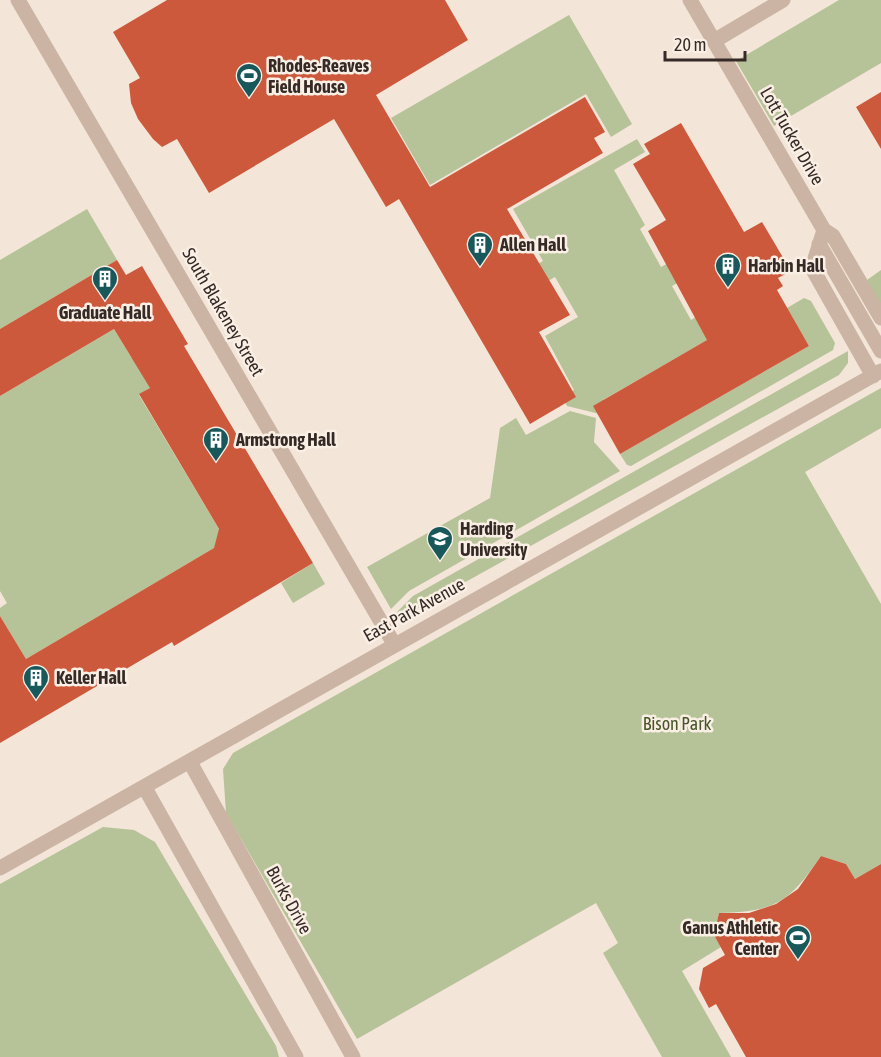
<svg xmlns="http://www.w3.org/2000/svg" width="881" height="1057" font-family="'Asap Condensed',sans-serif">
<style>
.green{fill:#b6c297}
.building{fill:#cd593c}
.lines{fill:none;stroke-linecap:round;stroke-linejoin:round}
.minor{stroke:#cbb4a4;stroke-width:15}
.labels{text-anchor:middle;stroke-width:5;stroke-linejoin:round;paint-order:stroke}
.poi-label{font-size:18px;font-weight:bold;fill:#362a26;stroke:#faefe5;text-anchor:start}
.street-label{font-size:18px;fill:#362a26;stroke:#faefe5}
.park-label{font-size:18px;fill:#475628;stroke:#faefe5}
</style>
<rect width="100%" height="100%" fill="#f3e5d8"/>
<path class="green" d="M839 0H881V63L774 126 736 61Z
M569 15 632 124 611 137 586 94 430 185 391 118Z
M637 139 645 152 614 170 645 225 640 229 661 267 681 256 692 275 672 286 691 320 715 305 728 328 603 400 612 417 567 406 563 398 574 390 545 336 578 317 555 277 526 294 516 277 543 261 513 209Z
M87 209 117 260 0 329V260Z
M881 270V305L867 280Z
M804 298 811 301 835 343 833 350 631 466 627 465 620 454 809 346 787 308Z
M114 329 131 357 156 384 139 395 226 541 26 659 0 616V608L7 603 0 591V396Z
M848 351V363L839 375 397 620 394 615 413 596Z
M881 388V428L805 472 881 604V864L855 879 846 864 821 856C790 901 776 912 719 913L714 935 721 947 682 971 731 1057H662L603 953 618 943 596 903 357 1039 226 813 223 769 233 753Z
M570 411 596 418 594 442 620 471 409 591 391 609 367 567 490 498 500 428 516 418 526 435Z
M313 563 325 584 293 603 281 583Z
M103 827 134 830 155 842 276 1046 279 1057H0V884Z"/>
<path class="building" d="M167 0H445L468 40 376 95 430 187 585 97 605 132 594 138 603 153 507 209 570 315 539 332 576 397 530 424 399 199 386 207 334 119 209 193 177 139 162 147 153 139 138 119 131 103 129 84 140 78 113 32Z
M881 92V149L856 107Z
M681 123 744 232 762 222 791 271 778 278 783 286 777 290 809 346 620 454 593 406 707 340 648 231 666 220 633 164 650 154 644 144Z
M117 260 126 275 142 266 188 344 184 346 313 563 174 646 172 642 0 743V616L26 659 214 548 219 529 139 394 150 388 114 329 0 396V329Z
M821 856 846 864 855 879 881 864V1057H746L716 1004 709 1008 699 989 703 968 725 955 714 935 719 913H749L776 904 798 889Z"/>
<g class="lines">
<path class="minor" d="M18 0 394 644
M690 0 824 230 833 236 881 318
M714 41 783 0
M824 230 812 268 873 376
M819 244 881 351
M190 762 353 1057
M145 788 296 1057
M0 868 881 371"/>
</g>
<defs>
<symbol id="stadium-pin" viewBox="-11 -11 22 30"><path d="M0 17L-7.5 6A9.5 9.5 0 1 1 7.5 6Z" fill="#19585a" stroke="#faefe5"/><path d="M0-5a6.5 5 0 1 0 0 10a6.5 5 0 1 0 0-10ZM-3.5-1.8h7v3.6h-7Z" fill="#fff"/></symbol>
<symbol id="building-pin" viewBox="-11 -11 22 30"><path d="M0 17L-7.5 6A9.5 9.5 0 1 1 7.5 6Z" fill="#19585a" stroke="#faefe5"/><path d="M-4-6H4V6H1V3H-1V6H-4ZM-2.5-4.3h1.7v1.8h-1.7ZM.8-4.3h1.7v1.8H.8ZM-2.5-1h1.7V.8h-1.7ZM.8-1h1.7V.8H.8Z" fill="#fff"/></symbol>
<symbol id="university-pin" viewBox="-11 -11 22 30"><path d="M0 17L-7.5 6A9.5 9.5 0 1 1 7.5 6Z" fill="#19585a" stroke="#faefe5"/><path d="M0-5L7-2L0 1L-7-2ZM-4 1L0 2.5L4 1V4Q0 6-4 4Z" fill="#fff"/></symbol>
</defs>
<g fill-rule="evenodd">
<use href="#stadium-pin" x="234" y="61" width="30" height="40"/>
<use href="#building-pin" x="465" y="230" width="30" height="40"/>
<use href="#building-pin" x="713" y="251" width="30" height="40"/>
<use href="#building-pin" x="90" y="264" width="30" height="40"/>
<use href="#building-pin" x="201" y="425" width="30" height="40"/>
<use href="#university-pin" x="425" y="524" width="30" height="40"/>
<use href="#building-pin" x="21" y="663" width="30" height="40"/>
<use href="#stadium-pin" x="783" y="923" width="30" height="40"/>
</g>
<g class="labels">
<g class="poi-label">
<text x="268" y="72">Rhodes-Reaves<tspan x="268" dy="21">Field House</tspan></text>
<text x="500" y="251">Allen Hall</text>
<text x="748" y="272">Harbin Hall</text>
<text x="105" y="319" text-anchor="middle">Graduate Hall</text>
<text x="236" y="446">Armstrong Hall</text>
<text x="460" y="535">Harding<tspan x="460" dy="21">University</tspan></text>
<text x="56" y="684">Keller Hall</text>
<text x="778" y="934" text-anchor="end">Ganus Athletic<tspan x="778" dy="21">Center</tspan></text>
</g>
<g class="street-label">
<text transform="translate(792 136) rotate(60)" y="6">Lott Tucker Drive</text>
<text transform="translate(223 312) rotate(60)" y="6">South Blakeney Street</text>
<text transform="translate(414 610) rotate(-29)" y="6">East Park Avenue</text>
<text transform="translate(289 900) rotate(61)" y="6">Burks Drive</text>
</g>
<g class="park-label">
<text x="677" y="730">Bison Park</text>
</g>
</g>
<path d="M665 51v9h80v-9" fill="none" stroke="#362a26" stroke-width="3"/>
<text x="674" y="51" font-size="18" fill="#362a26" stroke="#faefe5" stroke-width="4.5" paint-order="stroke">20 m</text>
</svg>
